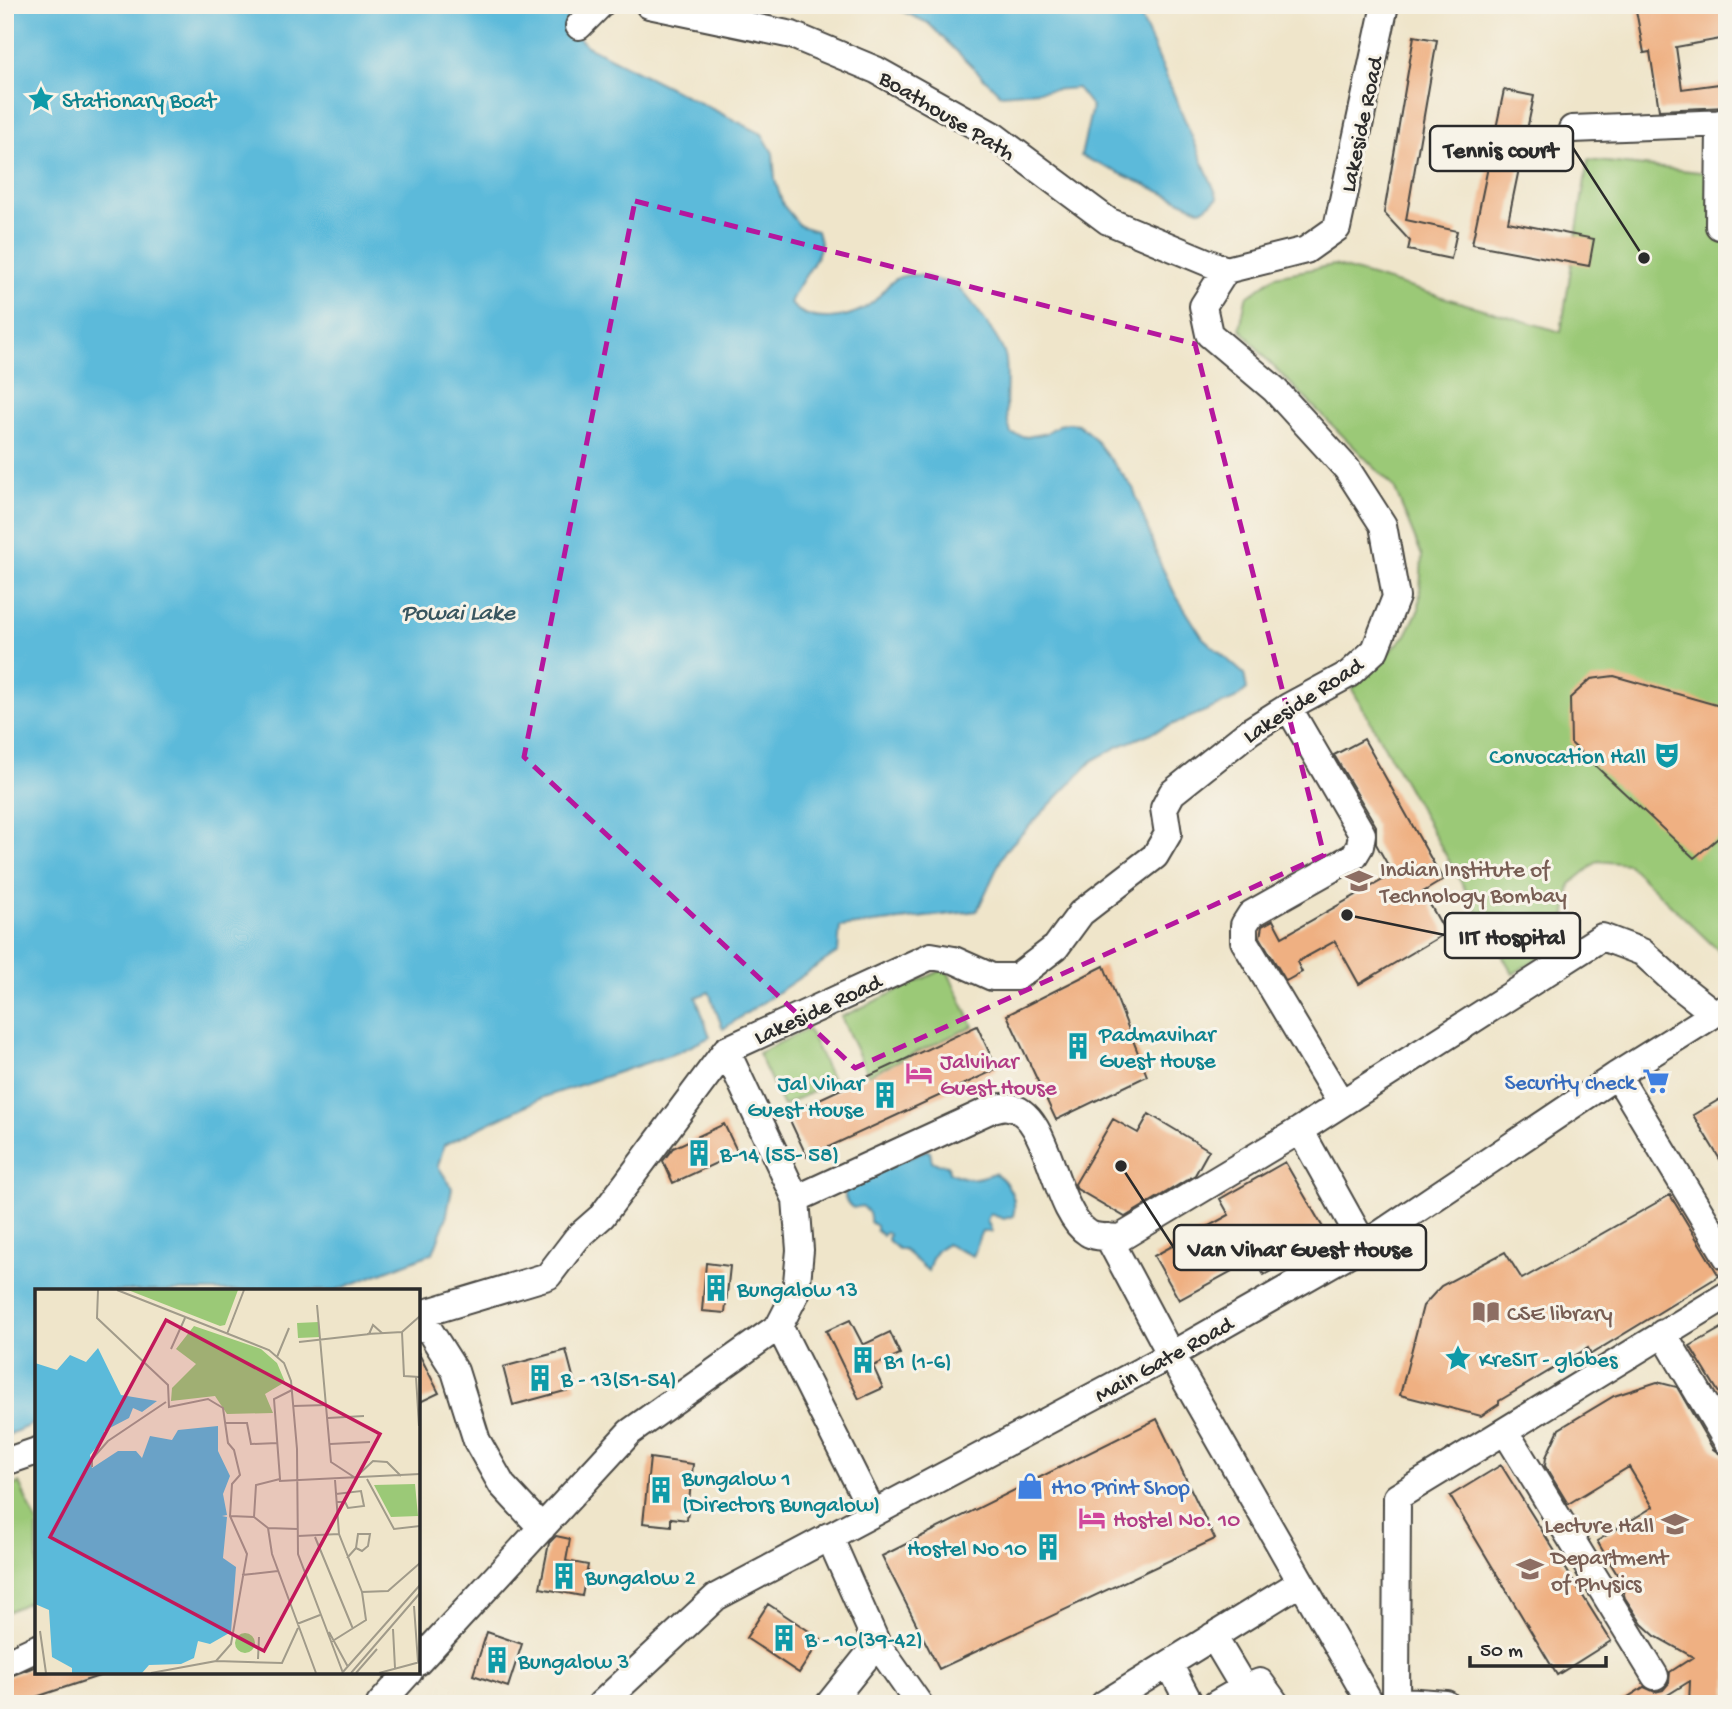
<svg xmlns="http://www.w3.org/2000/svg" width="1732" height="1709" font-family="'Gochi Hand',sans-serif">
<style>
.green{fill:#9bc977;stroke:#637a51;stroke-width:2}
.water{fill:#5bbada;stroke:#437282;stroke-width:2}
.building{fill:#efb082}
.lines{fill:none;stroke-linecap:round;stroke-linejoin:round}
.minor-casing{stroke:#484743;stroke-width:30}
.minor{stroke:#fff;stroke-width:26}
.marked{fill:none;stroke:#b5179e;stroke-width:5;stroke-dasharray:14 9;stroke-linejoin:round}
.labels{text-anchor:middle;stroke-width:6;stroke-linejoin:round;paint-order:stroke}
.culture-label{font-size:23px;fill:#0d838f;stroke:#f7f3e8;text-anchor:start}
.street-label{font-size:23px;fill:#2b2b2b;stroke:#f7f3e8}
.education-label{font-size:23px;fill:#785e54;stroke:#f7f3e8;text-anchor:start}
.hotel-label{font-size:23px;fill:#b23c85;stroke:#f7f3e8;text-anchor:start}
.shop-label{font-size:23px;fill:#366cbe;stroke:#f7f3e8;text-anchor:end}
.water-label{font-size:24px;font-style:italic;fill:#395660;stroke:#f7f3e8}
.inset-road{fill:none;stroke:#a19b8a;stroke-width:2}
.view{fill:#c2185b;fill-opacity:0.15;stroke:#c2185b;stroke-width:3.5}
.inset-edge{fill:none;stroke:#2b2b2b;stroke-width:3.5}
.leader{fill:none;stroke:#2b2b2b;stroke-width:2.5}
.callout-dot{fill:#2b2b2b;stroke:#f7f3e8;stroke-width:2.5}
.callout{fill:#f7f3e8;stroke:#2b2b2b;stroke-width:2.5}
.callout-label{font-size:24px;text-anchor:middle;font-weight:bold;fill:#2b2b2b}
</style>
<rect width="100%" height="100%" fill="#f7f3e8"/>
<filter id="ink" filterUnits="userSpaceOnUse"><feTurbulence type="fractalNoise" baseFrequency=".0143" numOctaves="2"/><feDisplacementMap in="SourceGraphic" scale="14" xChannelSelector="R" yChannelSelector="G"/><feConvolveMatrix kernelMatrix="1 2 1 2 8 2 1 2 1" color-interpolation-filters="sRGB"/></filter>
<filter id="wash" filterUnits="userSpaceOnUse"><feTurbulence type="fractalNoise" baseFrequency=".00686" numOctaves="4" result="noise"/><feDisplacementMap in="SourceGraphic" scale="28" xChannelSelector="R" yChannelSelector="G"/><feGaussianBlur stdDeviation="1.57" result="paint"/><feColorMatrix in="noise" values="0 0 0 0 0 0 0 0 0 0 0 0 0 0 0 0 0 1.4 0 .05"/><feComposite in="paint" operator="in"/></filter>
<g filter="url(#wash)">
<rect width="100%" height="100%" fill="#efe5ca"/>
<path class="green" d="M1588 160 1727 175V951L1720 952 1628 864 1598 861 1570 884 1562 943 1513 974 1352 689 1406 635 1419 609 1422 556 1394 487 1268 361 1240 328 1246 298 1275 276 1334 265 1561 332Z
M946 968 973 1026 868 1075 841 1017Z
M808 1029 833 1082 783 1106 758 1053Z
M19 1483 37 1523V1598L5 1613V1489Z"/>
<path class="water" d="M5 5H594L568 27 587 46 762 134 773 153 775 180 783 205 800 226 817 231C818 236 821 242 820 247 817 264 797 284 790 303 809 326 851 320 873 302 882 295 888 281 900 277 914 272 927 277 941 281 946 282 952 283 956 286 968 294 1005 346 1006 360 1009 388 1002 406 1011 434L1027 437 1046 433 1059 425 1068 423 1078 424 1093 437 1133 488 1160 563 1175 594 1203 638 1244 674 1247 689 1235 699 1117 747 1092 761 1005 851 977 911 840 927 838 952 723 1029 709 992 696 997 710 1037 679 1052 544 1097 444 1145 438 1166 452 1188 446 1219 433 1253 334 1291H37V1422L8 1435H5Z
M889 5H1136L1218 198 1201 210 1081 156 1092 107 1077 88 1000 94 928 23Z
M926 1150 930 1152 932 1161 938 1164 948 1165 949 1172C969 1181 974 1180 994 1173 1009 1181 1018 1200 1013 1216L1004 1219 990 1214 987 1220 992 1232H982C976 1240 978 1248 973 1256L946 1244C934 1250 931 1259 928 1271L903 1249H898L888 1240 889 1234 885 1232 883 1236 876 1230V1226L870 1222C871 1215 868 1210 862 1206L853 1208C847 1204 844 1199 845 1191L840 1186Z"/>
<g id="blocks">
<path class="building" d="M1635 5H1720L1726 38 1676 47 1682 89 1727 83V107L1659 110 1650 52 1644 53Z
M1414 36 1437 40 1406 220 1457 231 1451 259 1408 250 1410 241 1384 213Z
M1504 90 1534 96 1508 222 1594 239 1589 266 1472 244Z
M1614 676 1727 708V828L1723 834 1694 858 1571 743 1570 698 1591 679Z
M1364 739 1443 880 1423 892 1446 933 1359 984 1335 941 1297 962 1302 972 1286 981 1260 937 1262 926 1273 920 1282 937 1393 874 1376 844V826L1334 755Z
M1104 966 1147 1076 1056 1120 1007 1015Z
M977 1026 997 1069 807 1157 787 1114Z
M1727 1095V1171L1693 1115Z
M1149 1114 1209 1150 1195 1175 1125 1217 1077 1189 1075 1184 1113 1119 1138 1133Z
M724 1124 738 1153 673 1183 663 1161 673 1148Z
M1285 1162 1329 1238 1264 1275 1254 1259 1179 1300 1154 1256 1229 1215 1220 1199Z
M1670 1195 1719 1276 1591 1354 1588 1348 1499 1401V1404L1481 1416 1400 1395 1423 1306 1441 1286 1505 1252 1522 1279Z
M706 1263 730 1266 725 1313 702 1311Z
M850 1320 863 1345 890 1332 900 1354 873 1366 883 1388 859 1399 826 1331Z
M1727 1325V1406L1690 1346Z
M566 1350 576 1388 513 1405 503 1367Z
M418 1352 439 1393 418 1403Z
M1657 1382 1677 1387 1713 1449 1723 1456 1727 1463V1704H1689L1690 1681 1653 1704H1617L1644 1687 1655 1692 1663 1690 1669 1683 1670 1672 1693 1657 1655 1636 1642 1624 1625 1598 1618 1576 1597 1541 1653 1507 1629 1467 1568 1504 1545 1466 1546 1457 1559 1429 1614 1396Z
M1157 1419 1215 1539 939 1669 882 1556Z
M650 1458 693 1464 687 1520 671 1518V1526L643 1523Z
M1501 1465 1611 1641 1557 1675 1450 1496Z
M556 1536 570 1539 566 1561 588 1565 582 1596 540 1588 549 1543Z
M768 1604 821 1639 799 1673 746 1638Z
M487 1632 522 1644 508 1687 473 1675Z
M37 1666V1672H101L102 1675 15 1704H5V1678Z"/>
</g>
</g>
<g filter="url(#ink)">
<use href="#blocks" fill-opacity="0" stroke="#484743" stroke-width="2"/>
<g class="lines">
<defs>
<path id="minor" d="M649 5 792 35 876 70 994 136 1108 221 1226 270
M579 26 600 5
M1572 129 1727 123
M1719 226 1720 123
M1288 707 1362 834 1360 846 1354 856 1251 914 1244 925V941L1341 1103
M726 1050 796 1199 800 1250 796 1293 779 1326 873 1513
M1617 1075 1727 1257
M1300 1130 1364 1245
M796 1199 992 1109C997 1108 1004 1106 1008 1107 1050 1110 1053 1212 1088 1233 1095 1238 1111 1237 1120 1238L1300 1130 1602 937 1642 952 1678 985 1715 1014
M1108 1237 1171 1355 1371 1704
M418 1315 548 1276 577 1238 602 1216 726 1050 931 956 954 960 992 977H1017L1056 947 1081 913 1155 856 1168 834 1164 808 1172 793 1250 731 1288 707 1349 674 1375 650 1396 597 1383 525 1347 469 1274 389 1209 334 1203 306 1226 270 1306 250 1337 228 1385 5
M418 1327 429 1330 455 1371 477 1441 502 1485 542 1528
M1663 1333 1727 1441
M1505 1431 1655 1676
M5 1462 37 1451
M829 1536 877 1644 919 1704
M1213 1636 1244 1688
M418 1662 630 1432 779 1326
M5 1663 37 1648
M1169 1664 1190 1704
M380 1704 409 1672
M601 1704 716 1597 1171 1355 1364 1245 1617 1075 1727 1006
M829 1704 877 1644
M1104 1704 1301 1582
M1216 1704 1244 1688 1260 1682 1276 1704
M1396 1704 1397 1497 1727 1295
M1400 1704 1404 1701 1446 1704"/>
</defs>
<use href="#minor" class="minor-casing"/>
<use href="#minor" class="minor"/>
</g>
</g>
<path class="marked" d="M635 201 1195 344 1324 855 855 1068 524 757Z"/>
<defs>
<symbol id="sight-bare" viewBox="-9 -9 18 18"><path d="M0-6L1.8-2.2L6-1.7L2.9 1.2L3.7 5.4L0 3.3L-3.7 5.4L-2.9 1.2L-6-1.7L-1.8-2.2Z" fill="#0f9aa8" stroke="#f7f3e8" stroke-width="2.5" paint-order="stroke"/></symbol>
<symbol id="theatre-bare" viewBox="-9 -9 18 18"><path d="M-5-5.5Q0-4 5-5.5V0Q5 5 0 6Q-5 5-5 0ZM-3.3-2.5H-1v1.5H-3.3ZM1-2.5H3.3v1.5H1ZM-2.8 1Q0 5.5 2.8 1Z" fill="#0f9aa8" stroke="#f7f3e8" stroke-width="2.5" paint-order="stroke"/></symbol>
<symbol id="university-bare" viewBox="-9 -9 18 18"><path d="M0-5L7-2L0 1L-7-2ZM-4 1L0 2.5L4 1V4Q0 6-4 4Z" fill="#8d6e63" stroke="#f7f3e8" stroke-width="2.5" paint-order="stroke"/></symbol>
<symbol id="building-bare" viewBox="-9 -9 18 18"><path d="M-4-6H4V6H1V3H-1V6H-4ZM-2.5-4.3h1.7v1.8h-1.7ZM.8-4.3h1.7v1.8H.8ZM-2.5-1h1.7V.8h-1.7ZM.8-1h1.7V.8H.8Z" fill="#0f9aa8" stroke="#f7f3e8" stroke-width="2.5" paint-order="stroke"/></symbol>
<symbol id="hotel-bare" viewBox="-9 -9 18 18"><path d="M-6-4.5h1.5V1H6V5H4.5V3h-9V5H-6ZM-4 0a1.8 1.8 0 1 1 3.6 0ZM.5 0V-2.5h3Q6-2.5 6 0Z" fill="#d1479c" stroke="#f7f3e8" stroke-width="2.5" paint-order="stroke"/></symbol>
<symbol id="supermarket-bare" viewBox="-9 -9 18 18"><path d="M-6-5.5h2.5l.6 2H6L4.5 2H-2.5L-4.4-4H-6ZM-1.5 3.2a1.3 1.3 0 1 0 .1 0ZM3 3.2a1.3 1.3 0 1 0 .1 0Z" fill="#3f7fe0" stroke="#f7f3e8" stroke-width="2.5" paint-order="stroke"/></symbol>
<symbol id="library-bare" viewBox="-9 -9 18 18"><path d="M-6-4Q-3-5.5-.7-3.5V5Q-3 3-6 4ZM6-4Q3-5.5 .7-3.5V5Q3 3 6 4Z" fill="#8d6e63" stroke="#f7f3e8" stroke-width="2.5" paint-order="stroke"/></symbol>
<symbol id="shop-bare" viewBox="-9 -9 18 18"><path d="M-5-2.5h2.3a2.7 3.5 0 0 1 5.4 0H5L5.5 6h-11ZM-1.5-2.5h3a1.5 2.3 0 0 0-3 0Z" fill="#3f7fe0" stroke="#f7f3e8" stroke-width="2.5" paint-order="stroke"/></symbol>
</defs>
<g fill-rule="evenodd">
<use href="#sight-bare" x="22" y="80" width="38" height="38"/>
<use href="#theatre-bare" x="1648" y="736" width="38" height="38"/>
<use href="#university-bare" x="1340" y="862" width="38" height="38"/>
<use href="#building-bare" x="1059" y="1027" width="38" height="38"/>
<use href="#hotel-bare" x="900" y="1054" width="38" height="38"/>
<use href="#supermarket-bare" x="1637" y="1062" width="38" height="38"/>
<use href="#building-bare" x="866" y="1076" width="38" height="38"/>
<use href="#building-bare" x="680" y="1134" width="38" height="38"/>
<use href="#building-bare" x="697" y="1269" width="38" height="38"/>
<use href="#library-bare" x="1467" y="1293" width="38" height="38"/>
<use href="#sight-bare" x="1439" y="1339" width="38" height="38"/>
<use href="#building-bare" x="844" y="1341" width="38" height="38"/>
<use href="#building-bare" x="521" y="1359" width="38" height="38"/>
<use href="#shop-bare" x="1011" y="1467" width="38" height="38"/>
<use href="#building-bare" x="642" y="1471" width="38" height="38"/>
<use href="#hotel-bare" x="1073" y="1499" width="38" height="38"/>
<use href="#university-bare" x="1656" y="1505" width="38" height="38"/>
<use href="#building-bare" x="1029" y="1528" width="38" height="38"/>
<use href="#university-bare" x="1511" y="1550" width="38" height="38"/>
<use href="#building-bare" x="545" y="1557" width="38" height="38"/>
<use href="#building-bare" x="765" y="1619" width="38" height="38"/>
<use href="#building-bare" x="478" y="1641" width="38" height="38"/>
</g>
<g class="labels">
<g class="culture-label">
<text x="62" y="107">Stationary Boat</text>
<text x="1646" y="763" text-anchor="end">Convocation Hall</text>
<text x="1099" y="1041">Padmavihar<tspan x="1099" dy="26">Guest House</tspan></text>
<text x="864" y="1090" text-anchor="end">Jal Vihar<tspan x="864" dy="26">Guest House</tspan></text>
<text x="720" y="1161">B-14 (55- 58)</text>
<text x="737" y="1296">Bungalow 13</text>
<text x="1479" y="1366">KreSIT - globes</text>
<text x="884" y="1368">B1 (1-6)</text>
<text x="561" y="1386">B - 13(51-54)</text>
<text x="682" y="1485">Bungalow 1<tspan x="682" dy="26">(Directors Bungalow)</tspan></text>
<text x="1027" y="1555" text-anchor="end">Hostel No 10</text>
<text x="585" y="1584">Bungalow 2</text>
<text x="805" y="1646">B - 10(39-42)</text>
<text x="518" y="1668">Bungalow 3</text>
</g>
<g class="street-label">
<text transform="translate(948 114) rotate(31)" y="8">Boathouse Path</text>
<text transform="translate(1360 124) rotate(-78)" y="8">Lakeside Road</text>
<text transform="translate(1302 699) rotate(-33)" y="8">Lakeside Road</text>
<text transform="translate(817 1008) rotate(-25)" y="8">Lakeside Road</text>
<text transform="translate(1163 1358) rotate(-29)" y="8">Main Gate Road</text>
</g>
<g class="education-label">
<text x="1380" y="876">Indian Institute of<tspan x="1380" dy="26">Technology Bombay</tspan></text>
<text x="1507" y="1320">CSE library</text>
<text x="1654" y="1532" text-anchor="end">Lecture Hall</text>
<text x="1551" y="1564">Department<tspan x="1551" dy="26">of Physics</tspan></text>
</g>
<g class="hotel-label">
<text x="940" y="1068">Jalvihar<tspan x="940" dy="26">Guest House</tspan></text>
<text x="1113" y="1526">Hostel No. 10</text>
</g>
<g class="shop-label">
<text x="1635" y="1089">Security check</text>
<text x="1051" y="1494" text-anchor="start">H10 Print Shop</text>
</g>
<g class="water-label">
<text x="458" y="619">Powai Lake</text>
</g>
</g>
<g transform="translate(35 1289)">
<rect width="385" height="385" fill="#efe5ca"/>
<path d="M93 1H203L190 36 185 37ZM284 33 285 48 263 49 262 34ZM159 37 226 60 242 74 250 93 230 105 238 124 192 125 180 107 136 112 137 99 161 75 141 60ZM380 195 383 227 356 228 339 196ZM200 354a10 10 0 1 1 20 0a10 10 0 1 1-20 0Z" fill="#9bc977"/>
<path d="M63 59 86 106 122 112 107 123 98 119 94 129 69 142V149L55 166 57 179 83 162H101L107 169 115 147 137 151 143 141 183 137V162L195 187 188 205 192 226 187 227 192 228 188 269 201 278 196 343 175 355 163 352 159 369 146 375 114 376 107 384H37V379L17 368 14 321 0 315V74L22 81 35 66 51 73Z" fill="#5bbada"/>
<path class="inset-road" d="M63 1 62 29 133 96 134 118 173 110 188 119 193 154 199 161 205 186 197 195 195 227 212 265 196 355 181 372 116 384M82 1 234 61 249 74 256 92 262 160 263 265 308 384M282 16 296 173 322 190M367 43 369 87 385 88M192 45 209 1M332 45 367 43 385 27M334 45 338 36 347 44M264 53 335 45M136 60 150 29M242 68 254 39M381 88 384 137M258 117 292 116M293 129 329 127M190 134H212L216 155 243 154M295 155 335 153M57 178V170L73 152 131 113M322 187 338 172 352 173 366 187M332 190 359 240 385 237M300 191 304 245 327 303M244 192 385 185M301 205 326 202 329 217 313 219 310 213H302M195 227 219 228 233 239 263 240M219 228 221 196 245 190 239 110 257 101M233 239 237 265 281 384M263 247 304 245M280 248 318 340M312 269 321 259 323 245H335L333 257 327 262 321 259M207 286 243 282M379 317 383 373M262 335 285 326M358 340 360 379M5 342 11 384M294 343 313 378M296 353 331 331 327 303 353 302 385 274M223 370 224 348M181 372 247 374 263 339M307 384 385 296M316 384 385 304M321 384 342 360M344 384 385 373"/>
<path class="view" d="M131 31 345 145 229 362 15 248Z"/>
<rect width="385" height="385" class="inset-edge"/>
</g>
<path class="leader" d="M1644 258L1573 148M1347 915L1445 935M1121 1166L1174 1248"/>
<g class="callout-dot">
<circle cx="1644" cy="258" r="7"/>
<circle cx="1347" cy="915" r="7"/>
<circle cx="1121" cy="1166" r="7"/>
</g>
<g class="callout">
<rect x="1430" y="126" width="143" height="45" rx="7"/>
<rect x="1445" y="913" width="135" height="45" rx="7"/>
<rect x="1174" y="1225" width="252" height="45" rx="7"/>
</g>
<g class="callout-label">
<text x="1501" y="157">Tennis court</text>
<text x="1512" y="944">IIT Hospital</text>
<text x="1300" y="1256">Van Vihar Guest House</text>
</g>
<rect width="1732" height="1709" fill="none" stroke="#f7f3e8" stroke-width="28"/>
<path d="M1470 1656v10h136v-10" fill="none" stroke="#2b2b2b" stroke-width="3.5"/>
<text x="1480" y="1656" font-size="21" fill="#2b2b2b" stroke="#f7f3e8" stroke-width="5" paint-order="stroke">50 m</text>
</svg>
